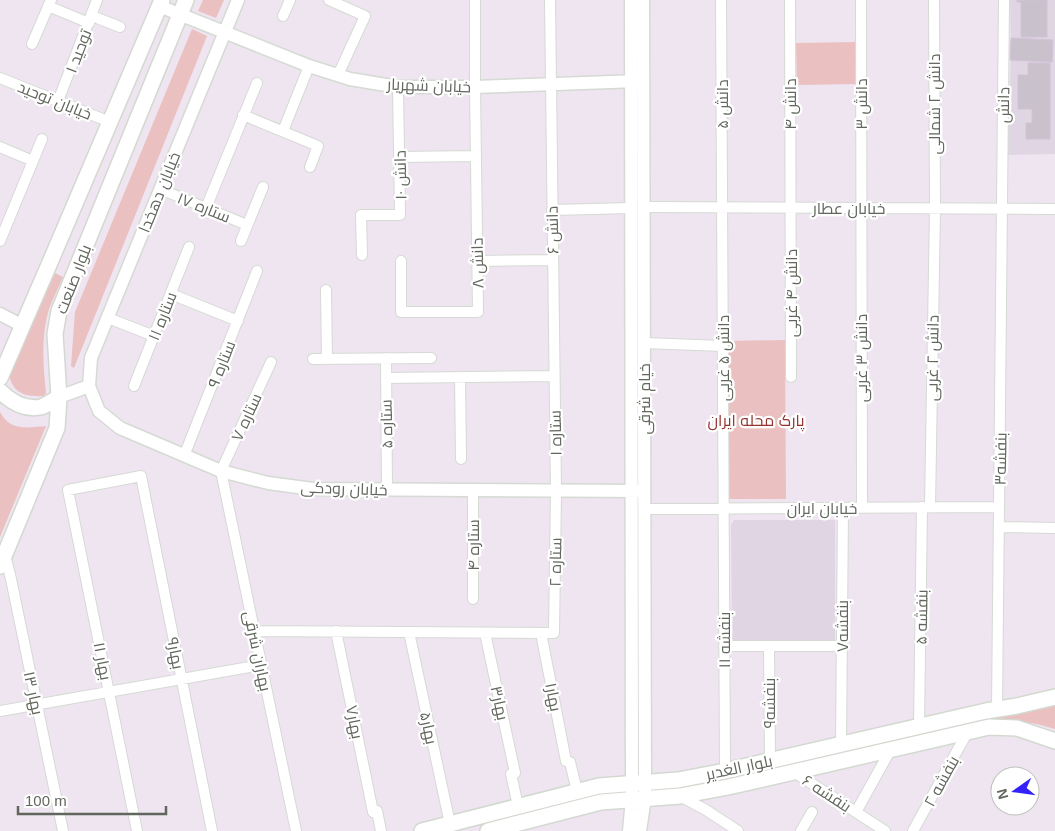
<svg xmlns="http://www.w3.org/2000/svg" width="1055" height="831" font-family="Helvetica,Cairo,sans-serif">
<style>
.education{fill:#e0d6e3}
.green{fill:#eac0c0}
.building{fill:#c9c2cc;stroke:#d0c3d6}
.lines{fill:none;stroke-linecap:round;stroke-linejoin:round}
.minor-casing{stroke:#d5dad3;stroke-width:12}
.tertiary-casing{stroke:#d5dad3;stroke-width:15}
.secondary-casing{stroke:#d3d9d0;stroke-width:18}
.minor{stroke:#fff;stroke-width:10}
.tertiary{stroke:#fff;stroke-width:12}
.secondary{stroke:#fff;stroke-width:15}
.labels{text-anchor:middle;stroke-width:4.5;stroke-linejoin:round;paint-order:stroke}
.street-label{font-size:16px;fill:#61675d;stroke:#fff}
.park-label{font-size:16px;fill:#933430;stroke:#fff}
</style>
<rect width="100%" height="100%" fill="#eee5f1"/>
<path class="education" d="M1010 0H1055V154L1008 155 1011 48Z
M734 520H835V640L732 641 731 525Z"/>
<path class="green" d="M203 0H224L216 18 198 11Z
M192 29 207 36 74 368 71 366 75 312Z
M855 42V84L797 85 796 43Z
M55 273 63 277C59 287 53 298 49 309 41 336 43 365 46 393L44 396C27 397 13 394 9 375Z
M785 340 786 499H726V341Z
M0 412C2 415 5 420 8 422 18 430 34 427 46 426L0 537Z
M1055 704V729L1037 724 1008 720 921 735 920 732Z"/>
<path class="building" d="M1017 0H1047V37H1021V2H1017Z
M1011 38 1053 40 1052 62 1010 60Z
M1028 63H1050V139H1026V123H1032V109H1018V75H1028Z"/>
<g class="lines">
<defs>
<path id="minor" d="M329 0 365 16 363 21
M721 0 725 771
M790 0 791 377
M861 0 862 508
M48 6 89 23
M92 16 120 27
M283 16 290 0
M32 44 51 0
M338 75 365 16
M0 78 110 122
M58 101 97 0
M243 115 318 146 310 167
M283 131 309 66
M0 147 33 161
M399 157 476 156
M160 189 247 225
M643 207 1055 209
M206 208 257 83
M552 210 631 208
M0 241 42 139
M241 241 263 187
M362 255 361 215H400L398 87
M401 261V312H478L475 87V0
M477 261 553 260
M326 290 327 359
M171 294 238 321
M108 318 154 336
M644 343 723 346
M386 358 387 490
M313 359 431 358
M271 362 221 471 296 831
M460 377 461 459
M386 378 554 376
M134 386 189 247
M184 456 257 271
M930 507 935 209 934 0
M644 509 999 507
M999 527 1055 528
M5 555 11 579 63 831
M473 599V491
M254 631 554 633 556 491 550 0
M336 631 373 812 377 811 381 831
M409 632 450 824
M485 633 515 773 511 774 518 806
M541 633 566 761 570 762 577 791
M724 646H842
M769 646 770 760
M997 709 1004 0
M0 711 261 665
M919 726 922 507
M841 744 843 508
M794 772 885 831
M680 796 706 810 738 831
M856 812 891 749
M137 831 68 490 141 476 212 831
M801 831 812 812
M913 831 968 731"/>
<path id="tertiary" d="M238 0 91 358 89 386 99 411 120 428 221 471 268 483 313 489 644 491
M159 6 309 66 350 79 398 87H475L638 81
M0 314 23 326
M59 397 89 386
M629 831 632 799 631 0
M640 831 645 798 643 0"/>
<path id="secondary" d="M0 378 51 260 162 0
M0 391C11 402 25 410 41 407 47 405 54 400 59 397
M0 566 57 428 59 397 55 334 59 311 186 0
M422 831 599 786 678 780 725 771 986 711 1017 706 1055 697
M488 831 601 802 680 796 728 787 989 727 1017 728 1055 741"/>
</defs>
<use href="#minor" class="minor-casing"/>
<use href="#tertiary" class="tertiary-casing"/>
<use href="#secondary" class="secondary-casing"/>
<use href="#minor" class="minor"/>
<use href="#tertiary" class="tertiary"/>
<use href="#secondary" class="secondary"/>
</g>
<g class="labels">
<g class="street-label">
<text transform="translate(78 51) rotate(-69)" y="6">توحید ۱</text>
<text transform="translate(429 85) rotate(2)" y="6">خیابان شهریار</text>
<text transform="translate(55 100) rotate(22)" y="6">خیابان توحید</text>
<text transform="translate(722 104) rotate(-90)" y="6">دانش ۵</text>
<text transform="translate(790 104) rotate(-90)" y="6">دانش ۴</text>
<text transform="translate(861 104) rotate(-90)" y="6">دانش ۳</text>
<text transform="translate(934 104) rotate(-90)" y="6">دانش ۲ شمالی</text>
<text transform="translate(1003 105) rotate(-89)" y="6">دانش</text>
<text transform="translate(400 175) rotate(-91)" y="6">دانش ۱۰</text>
<text transform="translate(159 192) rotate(-68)" y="6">خیابان دهخدا</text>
<text transform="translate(204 207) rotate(22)" y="6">ستاره ۱۷</text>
<text x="849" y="214">خیابان عطار</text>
<text transform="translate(552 230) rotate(-91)" y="6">دانش ۶</text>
<text transform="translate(477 263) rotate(-91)" y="6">دانش ۸</text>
<text transform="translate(73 279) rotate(-69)" y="6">بلوار صنعت</text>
<text transform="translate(791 293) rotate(-90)" y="6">دانش ۴ غربی</text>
<text transform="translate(162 316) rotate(-68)" y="6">ستاره ۱۱</text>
<text transform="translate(723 358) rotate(-90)" y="6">دانش ۵ غربی</text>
<text transform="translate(861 358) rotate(-90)" y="6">دانش ۳ غربی</text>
<text transform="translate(932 358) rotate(-89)" y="6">دانش ۲ غربی</text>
<text transform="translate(221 364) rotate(-68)" y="6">ستاره ۹</text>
<text transform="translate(644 399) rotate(-90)" y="6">خیام شرقی</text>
<text transform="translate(246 417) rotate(-65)" y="6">ستاره ۷</text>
<text transform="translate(386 424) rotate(-91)" y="6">ستاره ۵</text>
<text transform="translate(555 433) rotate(-91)" y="6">ستاره ۱</text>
<text transform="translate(1000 459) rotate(-89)" y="6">بنفشه۳</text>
<text transform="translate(344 488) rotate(2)" y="6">خیابان رودکی</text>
<text x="822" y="514">خیابان ایران</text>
<text transform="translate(473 545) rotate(-90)" y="6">ستاره ۴</text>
<text transform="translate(555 562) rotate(-89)" y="6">ستاره ۲</text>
<text transform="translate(921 617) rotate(-89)" y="6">بنفشه ۵</text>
<text transform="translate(842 626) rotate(-90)" y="6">بنفشه۷</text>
<text transform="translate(724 640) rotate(-90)" y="6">بنفشه ۱۱</text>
<text transform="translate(258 651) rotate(78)" y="6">بهاران شرقی</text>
<text transform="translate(176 653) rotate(79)" y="6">بهار۹</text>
<text transform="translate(103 661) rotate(79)" y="6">بهار ۱۱</text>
<text transform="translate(34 693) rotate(78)" y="6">بهار ۱۳</text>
<text transform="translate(554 697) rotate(79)" y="6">بهار۱</text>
<text transform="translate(500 703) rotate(78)" y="6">بهار۳</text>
<text transform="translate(769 703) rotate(-90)" y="6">بنفشه۹</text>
<text transform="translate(355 722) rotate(79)" y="6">بهار۷</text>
<text transform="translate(429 728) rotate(78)" y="6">بهار۵</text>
<text transform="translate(739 767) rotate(-12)" y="6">بلوار الغدیر</text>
<text transform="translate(941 781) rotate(-61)" y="6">بنفشه ۲</text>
<text transform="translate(827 793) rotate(33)" y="6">بنفشه ۶</text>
</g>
<g class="park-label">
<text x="756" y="426">پارک محله ایران</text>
</g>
</g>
<g transform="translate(1015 791) rotate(256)"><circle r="24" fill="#ffffff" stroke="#c0c2be"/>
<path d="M0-4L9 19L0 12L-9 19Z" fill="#3322fa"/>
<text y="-8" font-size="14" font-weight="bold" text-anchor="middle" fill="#61675d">N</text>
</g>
<path d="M18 806v8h148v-8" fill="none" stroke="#61675d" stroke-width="2.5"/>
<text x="25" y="806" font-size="15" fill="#61675d" stroke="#ffffff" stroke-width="4" paint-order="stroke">100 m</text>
</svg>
